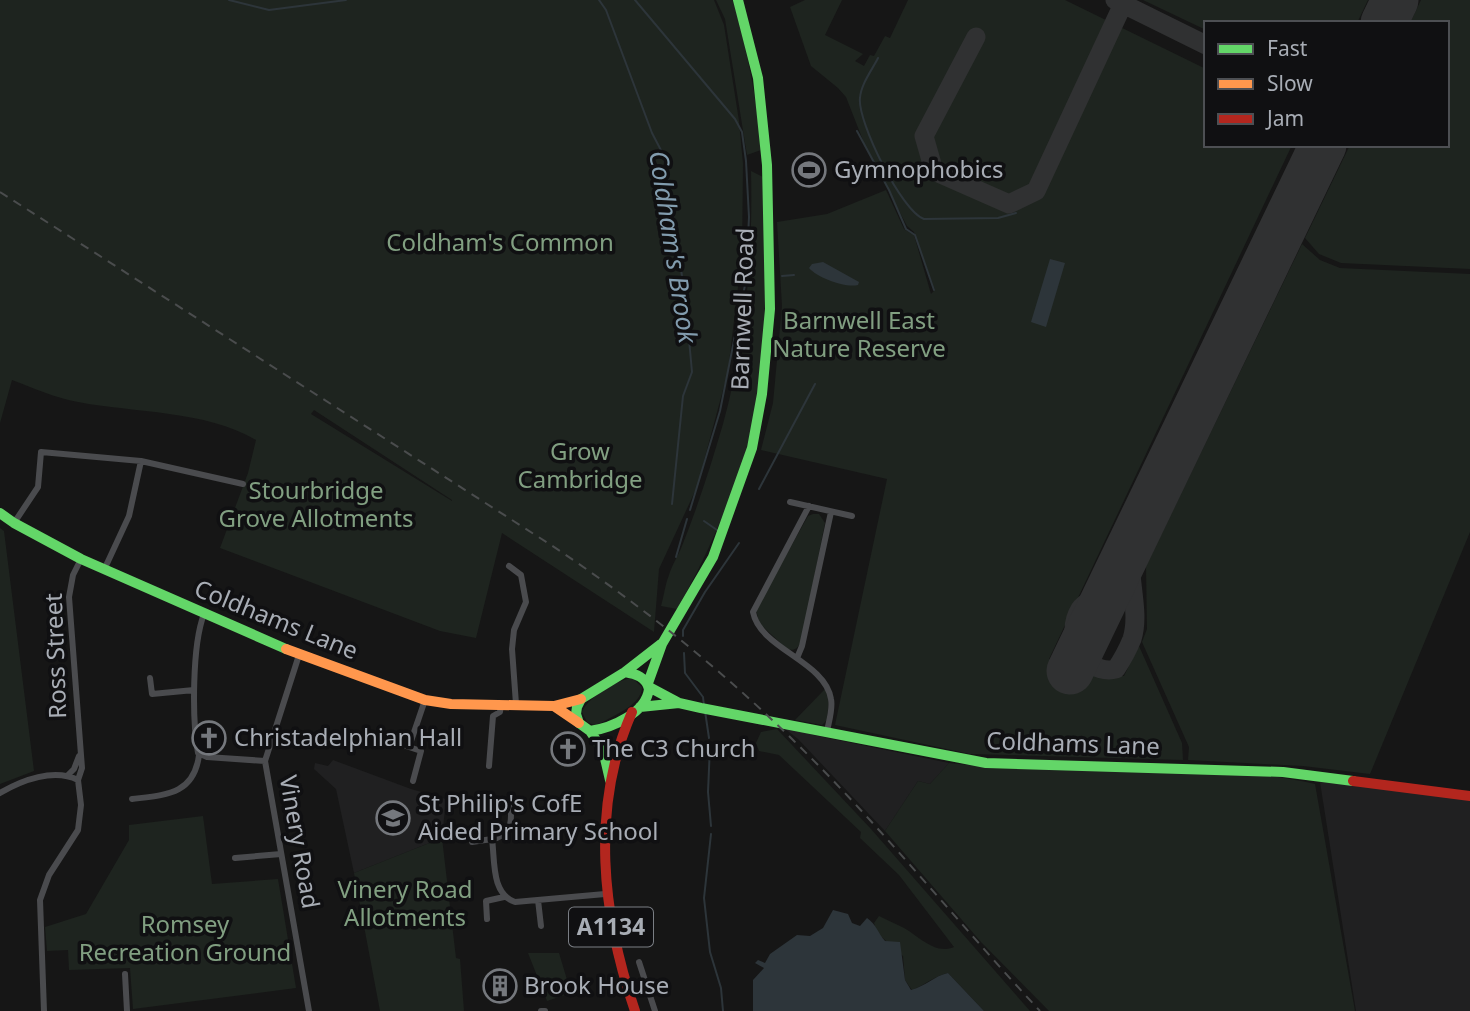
<svg xmlns="http://www.w3.org/2000/svg" width="1470" height="1011" font-family="'Noto Sans',sans-serif">
<style>
.built{fill:#202021}
.green{fill:#1e241f;fill-rule:evenodd}
.water{fill:#2d353a}
.lines{fill:none;stroke-linecap:round;stroke-linejoin:round}
.stream{stroke:#2d353a;stroke-width:2}
.taxiway{stroke:#303132;stroke-width:19}
.runway{stroke:#303132;stroke-width:47}
.street{stroke:#4a4b4e;stroke-width:6}
.fast{stroke:#63d668;stroke-width:10}
.slow{stroke:#ff974d;stroke-width:10}
.jam{stroke:#b3261e;stroke-width:10}
.rail{stroke:#4a4c4d;stroke-width:2;stroke-dasharray:9 7;stroke-linecap:butt}
.labels{text-anchor:middle;stroke-width:7;stroke-linejoin:round;paint-order:stroke}
.shield{fill:#101012;stroke:#7a7e84;stroke-width:2}
.shield-label{font-size:23px;font-weight:bold;fill:#a8adb5}
.poi-label{font-size:24px;fill:#a8adb5;stroke:#101012;text-anchor:start}
.park-label{font-size:24px;fill:#819f81;stroke:#101012}
.street-label{font-size:24px;fill:#a8adb5;stroke:#101012}
.water-label{font-size:26px;font-style:italic;fill:#829cae;stroke:#101012}
</style>
<rect width="100%" height="100%" fill="#161616"/>
<path class="built" d="M780 725 813 735 949 763 930 784 918 781 885 831 798 739Z
M333 760 411 789 446 799 442 838 354 873 336 789 314 769 315 763 328 766Z
M1320 782 1470 798V1011H1356Z"/>
<path class="green" d="M0 0H714L724 25 739 121 743 164 742 253 728 371 697 487 659 569 654 632 502 533 476 638 440 631 220 548 248 473 256 440C205 410 135 413 78 402 56 398 33 388 12 380L0 423ZM314 410 452 500V501L311 414Z
M716 0H733C747 50 757 98 761 150L747 155 725 19Z
M805 0H842L825 35 863 54 855 61 864 66 870 55 874 56 885 36 890 38 908 0H1065L1206 69V145H1292L1049 659 1091 680 1094 673 1124 676 1139 646 1182 743 1183 760 970 754 835 725 887 479 761 450 773 403 782 306 777 222 827 214 886 190 904 229 914 235 931 294 935 290 914 232 907 226 866 148 846 97 838 88 811 66 790 7Z
M1143 0H1368L1357 23H1206V30Z
M1421 0H1470V269L1341 263 1319 254 1305 238 1350 145H1447V23H1410Z
M751 171 765 178C765 245 767 313 760 380 752 457 715 542 677 609L661 606C664 596 665 585 669 575 672 565 678 556 682 546 698 506 711 465 723 424 746 341 753 257 751 171Z
M1302 244 1320 260 1340 268 1470 274V532L1370 774 1303 766 1188 760 1189 747 1142 642 1147 629 1146 566Z
M813 514H819L825 523 801 643C797 649 794 651 787 649L759 623 756 609 808 516Z
M0 528 4 531 34 771 0 784Z
M632 678 642 687C642 705 614 715 601 723L594 725 587 722 582 712C588 697 617 680 632 678Z
M825 689 829 699 827 720 822 725 795 720Z
M777 729 871 829 1030 1011H984L948 973C934 976 925 985 912 990L905 980 903 956 877 933 874 923 879 916C887 920 896 924 904 928 920 937 935 955 954 947L899 875 860 838 861 832 779 755 759 751 756 743 761 732Z
M949 763C1016 770 1083 769 1151 770 1206 771 1261 771 1315 784L1355 1011H1049L981 942 885 831 918 781 930 784Z
M203 816 212 884 278 879 296 988 133 1009 130 968 69 970 68 950 47 951 45 927 86 914 129 840V825Z
M442 838 456 958 460 959 464 1011H380L354 873Z
M528 953H559L571 993 547 1001Z"/>
<path class="water" d="M1050 259 1065 263 1046 327 1031 322Z
M823 262 859 282 858 285C845 288 818 278 809 268L812 264Z
M833 910 848 914 852 923 860 926 867 918C876 924 878 933 885 941L900 942 905 980 911 990C926 986 934 976 948 973L984 1011H753V980L764 968 755 963 758 960 765 963 770 954 797 935 810 936 823 928Z"/>
<g class="lines">
<path class="stream" d="M229 0 269 10 346 0
M599 0 606 10 652 133 664 156 685 296 692 372 683 396 672 504
M635 0 735 119 742 132 746 161 749 217 746 280 720 411 690 510
M878 58C872 70 861 84 860 98 857 121 902 212 924 219L998 218 1016 213
M857 131 889 190 906 229 915 235 934 290
M782 276 794 275
M759 489 815 384
M704 521 717 530
M676 557 687 519
M683 636V630L705 592 739 543
M684 653 685 673 703 697 704 706
M705 711 709 738
M710 746 708 792 711 826
M711 834 704 898 710 952 721 988 723 1011"/>
<path class="taxiway" d="M1115 0 1206 45
M976 37 924 136 934 171 1009 204 1036 191 1123 4
M1116 576C1110 583 1105 590 1097 596 1091 600 1084 603 1080 609 1070 625 1073 647 1086 660 1094 668 1106 672 1116 669 1122 660 1128 649 1132 639 1141 611 1126 574 1131 544"/>
<path class="runway" d="M1384 23 1395 0
M1070 671 1323 145"/>
<path class="street" d="M790 502 852 516
M809 506 753 612C760 649 825 661 831 699 833 709 829 721 827 731
M14 523 38 487 41 452 141 461 243 484
M509 566 521 575 526 602 514 630 512 649 516 704
M104 570 129 516 141 461
M204 614C192 645 192 720 198 753L207 757 265 761
M299 655 265 761 309 1011
M797 658 802 646 831 512
M150 678 152 694 194 690
M386 739 409 747
M489 766 493 716 500 712 501 704
M68 775 74 769 79 756
M413 781 421 751 409 747 425 700
M0 793C22 780 54 768 78 780
M132 799C165 795 194 795 199 755
M510 800C512 818 514 835 492 839 495 860 491 894 515 902L605 894
M472 842 492 839
M235 858 281 854
M538 900 541 926
M487 919 486 901 504 897
M639 962 655 1011
M125 974 127 1011
M44 1011 40 900 49 875 78 830 81 805 78 780 82 768 69 597 73 575 81 559
M541 1011H545"/>
<path class="fast" d="M0 513 14 523 81 559 286 649
M648 683 662 644 713 557 752 448 762 394 770 309 767 165 758 78 738 0
M649 687 679 703 701 708 986 763 1283 772 1353 781
M640 707 679 703
M590 731C612 728 646 713 649 689 646 677 636 674 625 672
M610 780 603 750 590 731 579 723 576 714 577 707 581 699 625 672 661 644"/>
<path class="slow" d="M286 649 425 700 451 704 554 706 581 699
M554 706 579 723"/>
<path class="jam" d="M632 712C590 808 602 915 635 1011
M1353 781 1470 796"/>
<path class="rail" d="M0 192 551 545C638 603 720 668 794 741 881 826 957 922 1040 1011"/>
</g>
<defs>
<symbol id="stadium-ring" viewBox="-11 -11 22 22"><circle r="9.5" fill="#101012" stroke="#75787d" stroke-width="1.5"/><path d="M0-5a6.5 5 0 1 0 0 10a6.5 5 0 1 0 0-10ZM-3.5-1.8h7v3.6h-7Z" fill="#75787d"/></symbol>
<symbol id="church-ring" viewBox="-11 -11 22 22"><circle r="9.5" fill="#101012" stroke="#75787d" stroke-width="1.5"/><path d="M-1.2-6h2.4v3.5h3.3v2.4h-3.3V6h-2.4V-.1h-3.3v-2.4h3.3Z" fill="#75787d"/></symbol>
<symbol id="school-ring" viewBox="-11 -11 22 22"><circle r="9.5" fill="#101012" stroke="#75787d" stroke-width="1.5"/><path d="M0-5L7-2L0 1L-7-2ZM-4 1L0 2.5L4 1V4Q0 6-4 4Z" fill="#75787d"/></symbol>
<symbol id="building-ring" viewBox="-11 -11 22 22"><circle r="9.5" fill="#101012" stroke="#75787d" stroke-width="1.5"/><path d="M-4-6H4V6H1V3H-1V6H-4ZM-2.5-4.3h1.7v1.8h-1.7ZM.8-4.3h1.7v1.8H.8ZM-2.5-1h1.7V.8h-1.7ZM.8-1h1.7V.8H.8Z" fill="#75787d"/></symbol>
</defs>
<g fill-rule="evenodd">
<use href="#stadium-ring" x="790" y="151" width="38" height="38"/>
<use href="#church-ring" x="190" y="719" width="38" height="38"/>
<use href="#church-ring" x="549" y="730" width="38" height="38"/>
<use href="#school-ring" x="374" y="799" width="38" height="38"/>
<use href="#building-ring" x="481" y="967" width="38" height="38"/>
</g>
<g class="labels">
<rect class="shield" x="569" y="907.5" width="84" height="39" rx="5"/>
<g class="shield-label">
<text x="611" y="935">A1134</text>
</g>
<g class="poi-label">
<text x="834" y="178">Gymnophobics</text>
<text x="234" y="746">Christadelphian Hall</text>
<text x="592" y="757">The C3 Church</text>
<text x="418" y="812">St Philip's CofE<tspan x="418" dy="28">Aided Primary School</tspan></text>
<text x="524" y="994">Brook House</text>
</g>
<g class="park-label">
<text x="500" y="251">Coldham's Common</text>
<text x="859" y="329">Barnwell East<tspan x="859" dy="28">Nature Reserve</tspan></text>
<text x="580" y="460">Grow<tspan x="580" dy="28">Cambridge</tspan></text>
<text x="316" y="499">Stourbridge<tspan x="316" dy="28">Grove Allotments</tspan></text>
<text x="405" y="898">Vinery Road<tspan x="405" dy="28">Allotments</tspan></text>
<text x="185" y="933">Romsey<tspan x="185" dy="28">Recreation Ground</tspan></text>
</g>
<g class="street-label">
<text transform="translate(743 309) rotate(-88)" y="8">Barnwell Road</text>
<text transform="translate(276 620) rotate(22)" y="8">Coldhams Lane</text>
<text transform="translate(56 656) rotate(-92)" y="8">Ross Street</text>
<text transform="translate(1073 744) rotate(2)" y="8">Coldhams Lane</text>
<text transform="translate(299 842) rotate(80)" y="8">Vinery Road</text>
</g>
<g class="water-label">
<text transform="translate(673 247) rotate(81)" y="9">Coldham's Brook</text>
</g>
</g>
<rect x="1204" y="21" width="245" height="126" fill="#101012" stroke="#4d4f53" stroke-width="2"/>
<rect x="1218" y="44" width="35" height="10" fill="#63d668" stroke="#4d4f53" stroke-width="2"/>
<text x="1267" y="56" font-size="21" fill="#a8adb5">Fast</text>
<rect x="1218" y="79" width="35" height="10" fill="#ff974d" stroke="#4d4f53" stroke-width="2"/>
<text x="1267" y="91" font-size="21" fill="#a8adb5">Slow</text>
<rect x="1218" y="114" width="35" height="10" fill="#b3261e" stroke="#4d4f53" stroke-width="2"/>
<text x="1267" y="126" font-size="21" fill="#a8adb5">Jam</text>
</svg>
